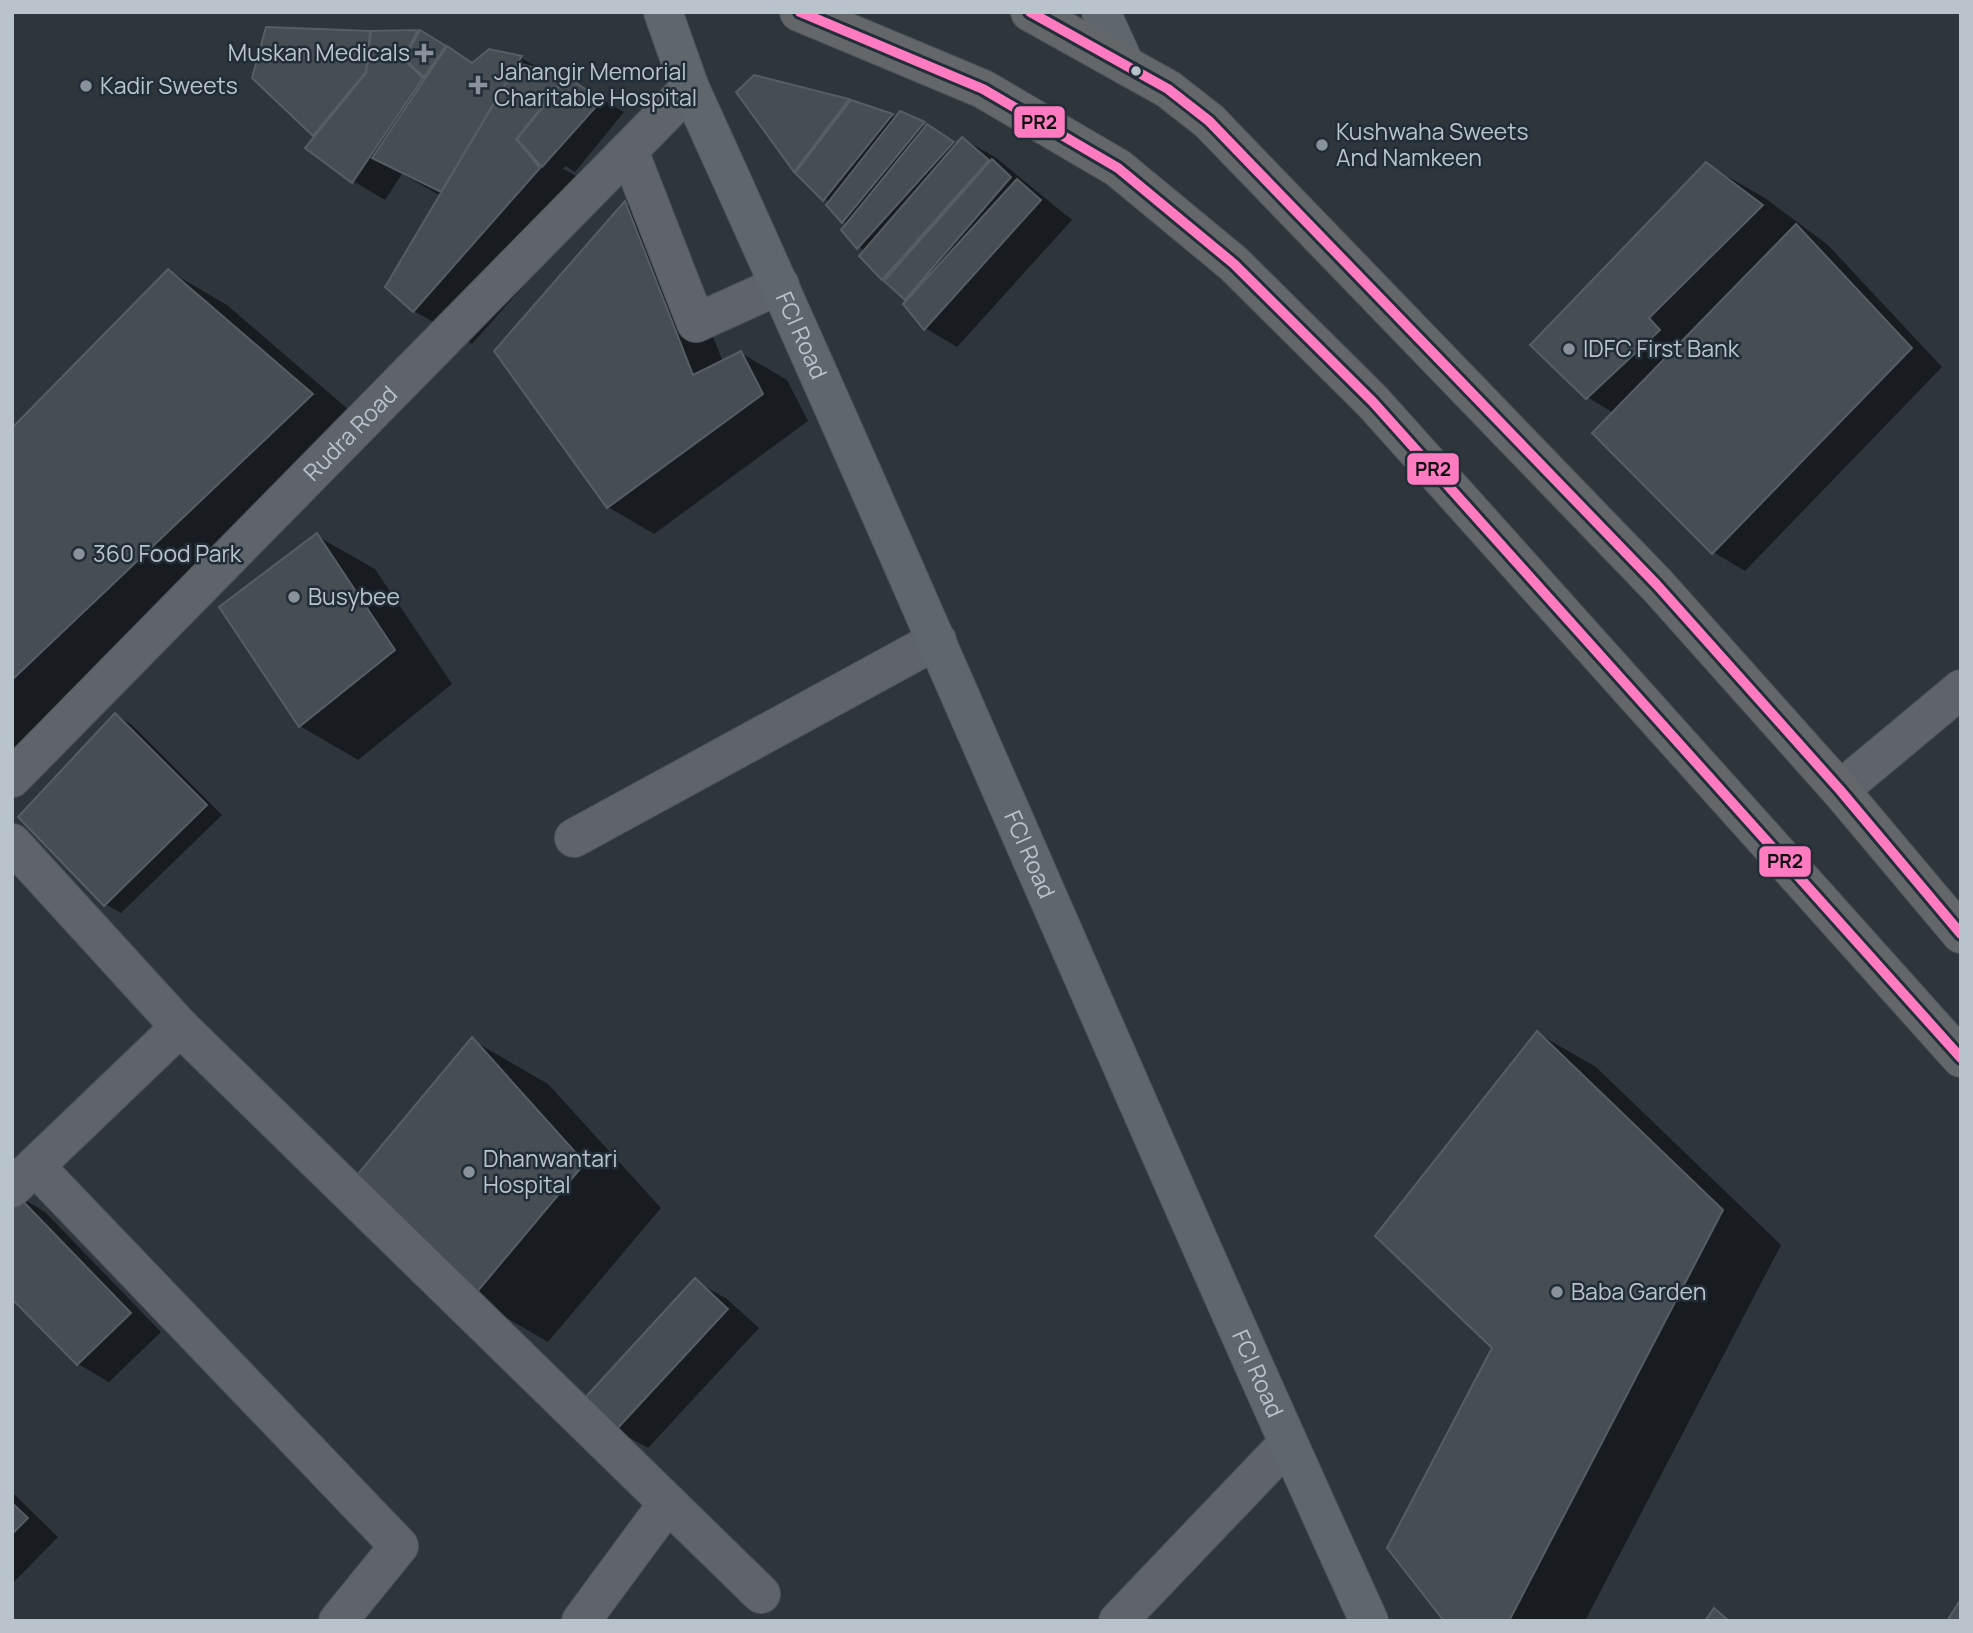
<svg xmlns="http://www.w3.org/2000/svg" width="1973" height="1633" font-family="Manrope,sans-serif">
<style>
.shadow{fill:#0007}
.building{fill:#474e53;stroke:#565e63;stroke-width:2}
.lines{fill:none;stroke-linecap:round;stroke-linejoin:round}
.minor-casing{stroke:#4c5256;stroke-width:40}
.major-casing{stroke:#4c5359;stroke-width:40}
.highway-casing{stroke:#4b5257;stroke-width:40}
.minor{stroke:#5e646a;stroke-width:38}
.major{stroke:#60676c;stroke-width:38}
.highway{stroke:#63676a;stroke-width:38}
.bus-1-casing{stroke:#212d37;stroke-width:16}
.bus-1{stroke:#fe7ac1;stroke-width:10}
.poi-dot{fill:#88929a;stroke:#212d37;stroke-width:2.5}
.bus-dot{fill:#b9c3cc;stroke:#212d37;stroke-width:2.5}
.labels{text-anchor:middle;stroke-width:5;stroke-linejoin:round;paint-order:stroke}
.poi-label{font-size:23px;fill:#b9c3cc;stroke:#212d37;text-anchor:start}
.street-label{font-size:23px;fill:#b9c3cc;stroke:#212d37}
.line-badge{stroke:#212d37;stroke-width:2.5}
.pale-badge-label{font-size:19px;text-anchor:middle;font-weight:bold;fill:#111}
</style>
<rect width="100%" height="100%" fill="#2e363c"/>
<path class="shadow" d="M268 28 418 32 474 64 489 50 521 58 548 73 568 79 624 112 575 172 566 166 563 169 575 175 598 202 472 344 414 311 441 196 402 174 385 200 353 181 316 137 254 77Z
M755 77 849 101 897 118 901 114 959 144 963 139 995 157 1072 220 957 347 925 328 909 301 883 278 865 252 843 230 847 225 828 205 830 203 795 170Z
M1706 164 1765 198 1828 245 1942 367 1745 571 1713 552 1614 413 1587 397Z
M625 203 671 230 723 362 741 353 787 380 808 421 654 534 608 507Z
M169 271 227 305 371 429 12 769V430Z
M317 536 375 569 452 684 358 760 300 726Z
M115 715 131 724 222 815 121 913 105 904Z
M1537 1033 1596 1067 1781 1245 1585 1621H1446L1494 1348Z
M472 1040 548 1084 661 1208 548 1342 472 1298Z
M14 1193 45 1212 161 1332 109 1382 78 1364 12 1296Z
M695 1281 727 1299 759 1328 648 1448 616 1430Z
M12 1492 58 1537 12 1584Z"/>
<path class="building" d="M266 27 370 31 366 72 313 136 252 78Z
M418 30 403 59 423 78 352 183 305 148 366 73 371 31Z
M420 30 446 46 424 77 404 59Z
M447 46 472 63 489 49 522 56 441 192 372 158Z
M518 63 566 77 516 139 540 168 413 312 385 287Z
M754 75 849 99 794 172 736 92Z
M567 77 602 100 542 167 517 139Z
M851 100 893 114 823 201 795 173Z
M900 111 925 122 842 223 826 205Z
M927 124 954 142 857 249 841 230Z
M962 137 989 160 882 280 859 256Z
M992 159 1011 177 905 300 884 281Z
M1706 162 1763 205 1649 318 1660 330 1586 399 1530 345Z
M1017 179 1041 200 924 330 903 304Z
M625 201 693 375 741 351 763 394 607 508 494 351Z
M1796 224 1912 348 1712 554 1592 433Z
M168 269 313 394 12 680V428Z
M317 533 395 650 299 727 219 607Z
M115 713 207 805 104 906 18 817Z
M1537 1031 1723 1210 1509 1621H1444L1387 1548 1492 1348 1375 1236Z
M472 1037 585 1163 471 1299 353 1180Z
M13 1191 131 1313 77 1365 12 1299Z
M695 1278 728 1309 615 1431 582 1401Z
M12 1503 28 1518 12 1534Z
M1961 1599V1621H1947Z
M1714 1608 1729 1621H1705Z"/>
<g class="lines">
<defs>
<g id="minor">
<path d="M629 151 696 323 780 285"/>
<path id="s1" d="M12 778 690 88"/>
<path d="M1840 790 1961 689"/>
<path d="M574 838 937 640"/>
<path d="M12 843 180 1027 761 1594"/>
<path d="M35 1166 399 1546 338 1621"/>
<path d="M12 1188 180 1027"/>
<path d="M581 1621 668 1503"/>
<path d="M1118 1621 1287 1444"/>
</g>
<g id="major">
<path id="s2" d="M663 12 690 88C922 597 1137 1112 1369 1621"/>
<path d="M1101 12 1125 65"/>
</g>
<path id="highway" d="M799 12 983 89 1118 168 1234 264 1373 402 1961 1058
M1030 12 1168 89 1209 121 1657 585 1840 790 1961 934"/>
</defs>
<use href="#minor" class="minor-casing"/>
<use href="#major" class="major-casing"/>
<use href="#highway" class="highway-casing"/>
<use href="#minor" class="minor"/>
<use href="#major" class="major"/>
<use href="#highway" class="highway"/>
<defs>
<path id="bus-1" d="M800 12 983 89 1118 168 1234 264 1373 402 1961 1058
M1030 12 1168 89 1209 121 1657 585 1840 790 1961 934"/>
</defs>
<use href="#bus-1" class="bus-1-casing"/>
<use href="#bus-1" class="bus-1"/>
</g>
<g class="poi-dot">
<path d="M420.5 42.5h7v7h7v7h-7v7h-7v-7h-7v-7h7z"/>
<path d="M474.5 74.5h7v7h7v7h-7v7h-7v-7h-7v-7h7z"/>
<circle cx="86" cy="86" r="7"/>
<circle cx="1322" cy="145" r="7"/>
<circle cx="1569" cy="349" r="7"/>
<circle cx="79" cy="554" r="7"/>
<circle cx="294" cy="597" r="7"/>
<circle cx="469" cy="1172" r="7"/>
<circle cx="1557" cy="1292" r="7"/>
</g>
<circle class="bus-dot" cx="1136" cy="71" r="6"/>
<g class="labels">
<g class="poi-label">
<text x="410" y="61" text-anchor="end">Muskan Medicals</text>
<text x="494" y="80">Jahangir Memorial<tspan x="494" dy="26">Charitable Hospital</tspan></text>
<text x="100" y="94">Kadir Sweets</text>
<text x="1336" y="140">Kushwaha Sweets<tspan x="1336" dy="26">And Namkeen</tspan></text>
<text x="1583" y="357">IDFC First Bank</text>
<text x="93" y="562">360 Food Park</text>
<text x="308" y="605">Busybee</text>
<text x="483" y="1167">Dhanwantari<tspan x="483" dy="26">Hospital</tspan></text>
<text x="1571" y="1300">Baba Garden</text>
</g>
<g class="street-label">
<text dy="8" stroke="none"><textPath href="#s2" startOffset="352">FCI Road</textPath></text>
<text dy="8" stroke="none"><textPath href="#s1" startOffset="483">Rudra Road</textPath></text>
<text dy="8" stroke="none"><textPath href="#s2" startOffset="919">FCI Road</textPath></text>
<text dy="8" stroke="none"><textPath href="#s2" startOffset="1486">FCI Road</textPath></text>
</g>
</g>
<g class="line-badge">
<rect x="1013" y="105" width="53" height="34" rx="7" fill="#fe7ac1"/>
<rect x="1406" y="452" width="54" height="34" rx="7" fill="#fe7ac1"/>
<rect x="1758" y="845" width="54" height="33" rx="7" fill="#fe7ac1"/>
</g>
<g class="pale-badge-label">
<text x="1039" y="129">PR2</text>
<text x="1433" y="476">PR2</text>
<text x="1785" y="868">PR2</text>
</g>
<rect width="1973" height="1633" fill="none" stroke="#b9c3cc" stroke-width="28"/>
</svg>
